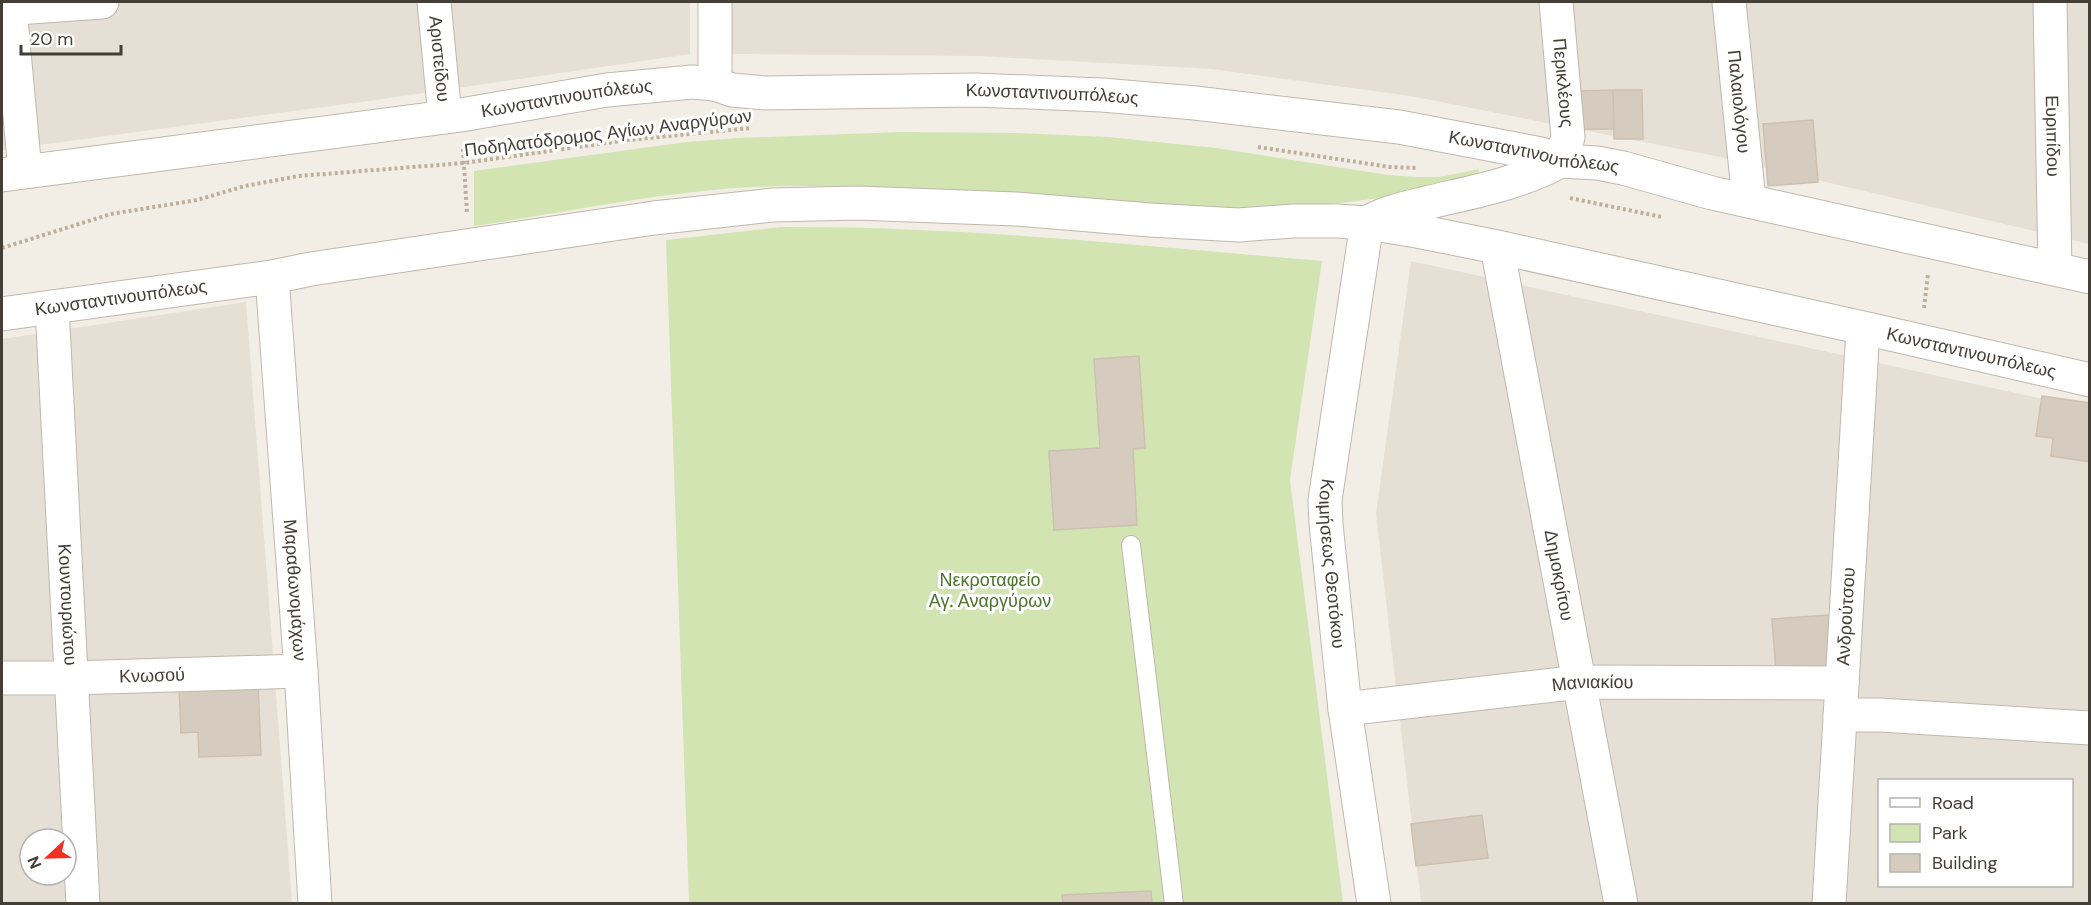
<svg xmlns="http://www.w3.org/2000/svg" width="2091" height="905" font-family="'DM Sans',sans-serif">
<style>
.residential{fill:#e6dfd5;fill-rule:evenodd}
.green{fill:#d1e4b1}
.building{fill:#d6cbbf;stroke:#cdc0b0;stroke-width:1.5}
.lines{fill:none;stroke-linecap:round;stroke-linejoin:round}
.service-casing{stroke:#c0b7ac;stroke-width:20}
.minor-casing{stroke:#c0b7ac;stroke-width:35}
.path{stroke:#beaf9c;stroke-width:4;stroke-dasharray:3 3;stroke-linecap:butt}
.service{stroke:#fff;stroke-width:18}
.minor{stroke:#fff;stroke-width:33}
.labels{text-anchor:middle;stroke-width:6;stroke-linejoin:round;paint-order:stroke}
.street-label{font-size:18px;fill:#453e36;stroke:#fff}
.park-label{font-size:18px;fill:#4d732d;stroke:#fff}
</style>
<rect width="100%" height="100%" fill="#f2eee6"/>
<path class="residential" d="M2 2H690V54L369 101 2 150Z
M732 2H2089V244L1720 157 1410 96 1212 69 980 56 732 54Z
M1411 261 2089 409V903H1421L1376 514ZM1880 780H2072V886H1880Z
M246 302 292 903 2 904V339ZM30 839H66V875H30Z"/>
<path class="green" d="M901 132 1017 133 1108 137 1216 148 1388 175 1417 177H1440L1479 169 1476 181C1399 198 1315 208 1235 209 1190 210 1144 203 1099 200 999 194 900 187 800 186 691 185 582 210 474 226V171L687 142 739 138Z
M781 227C962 226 1142 246 1322 261L1290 480 1343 903H689L666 240Z"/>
<path class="building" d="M1613 90 1614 129H1577V91Z
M1613 90H1642L1643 139H1614Z
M1813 120 1818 182 1768 186 1763 124Z
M1139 356 1145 448 1133 449 1137 525 1054 530 1049 451 1100 448 1094 359Z
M2042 396 2090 403V462L2051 456 2053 438 2036 436Z
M1830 615 1834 667 1776 671 1772 619Z
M258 683 261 755 199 757 198 732 181 733 179 686Z
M1482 815 1488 858 1416 866 1411 824Z
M1151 891 1152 904H1063L1062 895Z"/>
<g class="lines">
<defs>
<path id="service" d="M1131 545 1174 904"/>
<g id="minor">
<path id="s1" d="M434 2 445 117"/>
<path id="s2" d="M1556 2 1568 137 1560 161"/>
<path id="s3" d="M1729 2 1749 201"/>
<path id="s4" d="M2050 2 2055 269"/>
<path d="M2 9 102 2"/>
<path d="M10 9 25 171"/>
<path d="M715 84V2"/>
<path id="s5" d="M2 175 461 115 607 90 692 82 715 84 732 90 765 93 976 90 1102 95 1195 103 1399 127 1541 154 1560 161 1597 163 1623 168 1712 193 2090 277"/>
<path d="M1369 222C1386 212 1406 208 1426 203 1471 192 1519 184 1560 161"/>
<path id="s6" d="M1367 223 1325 500 1326 524 1345 709 1374 904"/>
<path id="s7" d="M1497 247 1621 904"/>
<path id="s8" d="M272 277 301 671 315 904"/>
<path id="s9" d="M52 307 83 904"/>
<path id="s10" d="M2 314 272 277 311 269 654 218 773 205 857 203 1016 209 1150 220 1238 225 1293 221H1337L1367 223 1417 231 1497 247 1877 331 2090 380"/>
<path id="s11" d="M2 678H71L301 671"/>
<path id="s12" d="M1345 709 1580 682 1842 683"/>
<path d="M1840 715H1880L2090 728"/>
<path id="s13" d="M1829 904 1863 329"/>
</g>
</defs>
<use href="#service" class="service-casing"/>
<use href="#minor" class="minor-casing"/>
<path class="path" d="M1258 147 1390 167 1417 168
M463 149 467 213
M1570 198 1662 217
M2 248 111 214 197 200 245 186 299 176 464 163 628 140 751 128
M1924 308 1928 274"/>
<use href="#service" class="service"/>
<use href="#minor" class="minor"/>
</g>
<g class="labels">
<g class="street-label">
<text dy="6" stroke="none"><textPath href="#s1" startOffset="57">Αριστείδου</textPath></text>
<text dy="6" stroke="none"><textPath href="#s2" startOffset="81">Περικλέους</textPath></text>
<text dy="6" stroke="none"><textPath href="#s5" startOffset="1058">Κωνσταντινουπόλεως</textPath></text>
<text dy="6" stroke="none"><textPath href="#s5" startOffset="570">Κωνσταντινουπόλεως</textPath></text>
<text dy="6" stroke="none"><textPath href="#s3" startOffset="100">Παλαιολόγου</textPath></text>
<text transform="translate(608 133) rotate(-7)" y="6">Ποδηλατόδρομος Αγίων Αναργύρων</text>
<text dy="6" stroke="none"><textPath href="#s4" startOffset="134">Ευριπίδου</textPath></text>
<text dy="6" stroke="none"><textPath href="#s5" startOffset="1544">Κωνσταντινουπόλεως</textPath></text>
<text dy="6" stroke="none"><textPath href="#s10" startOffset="120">Κωνσταντινουπόλεως</textPath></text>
<text dy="6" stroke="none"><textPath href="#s10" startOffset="1992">Κωνσταντινουπόλεως</textPath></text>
<text dy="6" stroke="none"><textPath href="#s6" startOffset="344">Κοιμήσεως Θεοτόκου</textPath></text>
<text dy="6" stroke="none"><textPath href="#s7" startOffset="334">Δημοκρίτου</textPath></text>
<text dy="6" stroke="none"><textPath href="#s8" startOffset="314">Μαραθωνομάχων</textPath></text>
<text dy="6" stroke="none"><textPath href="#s9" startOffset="298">Κουντουριώτου</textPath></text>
<text dy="6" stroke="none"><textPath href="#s13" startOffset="288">Ανδρούτσου</textPath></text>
<text dy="6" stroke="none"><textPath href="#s11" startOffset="150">Κνωσού</textPath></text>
<text dy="6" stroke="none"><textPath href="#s12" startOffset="249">Μανιακίου</textPath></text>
</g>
<g class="park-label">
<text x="990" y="586">Νεκροταφείο<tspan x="990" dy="21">Αγ. Αναργύρων</tspan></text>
</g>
</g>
<rect width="2091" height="905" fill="none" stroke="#453e36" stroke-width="6"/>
<rect x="1878" y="779" width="195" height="108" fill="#ffffff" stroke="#b5b2af" stroke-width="1.5"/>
<rect x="1890" y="798" width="30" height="9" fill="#ffffff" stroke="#b5b2af" stroke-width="1.5"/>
<text x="1932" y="809" font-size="18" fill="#453e36">Road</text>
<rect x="1890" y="824" width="30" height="18" fill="#d1e4b1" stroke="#b5b2af" stroke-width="1.5"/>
<text x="1932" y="839" font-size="18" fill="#453e36">Park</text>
<rect x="1890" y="854" width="30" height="18" fill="#d6cbbf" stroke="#b5b2af" stroke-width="1.5"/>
<text x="1932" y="869" font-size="18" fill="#453e36">Building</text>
<g transform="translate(48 857) rotate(248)"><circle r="28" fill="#ffffff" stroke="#b5b2af" stroke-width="1.5"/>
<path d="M0-4.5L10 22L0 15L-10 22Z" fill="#ed3022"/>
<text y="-9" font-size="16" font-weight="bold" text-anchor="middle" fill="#453e36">N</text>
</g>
<path d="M21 45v9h100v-9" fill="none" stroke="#453e36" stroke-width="3"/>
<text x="30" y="45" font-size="18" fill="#453e36" stroke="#ffffff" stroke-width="4.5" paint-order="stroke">20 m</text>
</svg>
